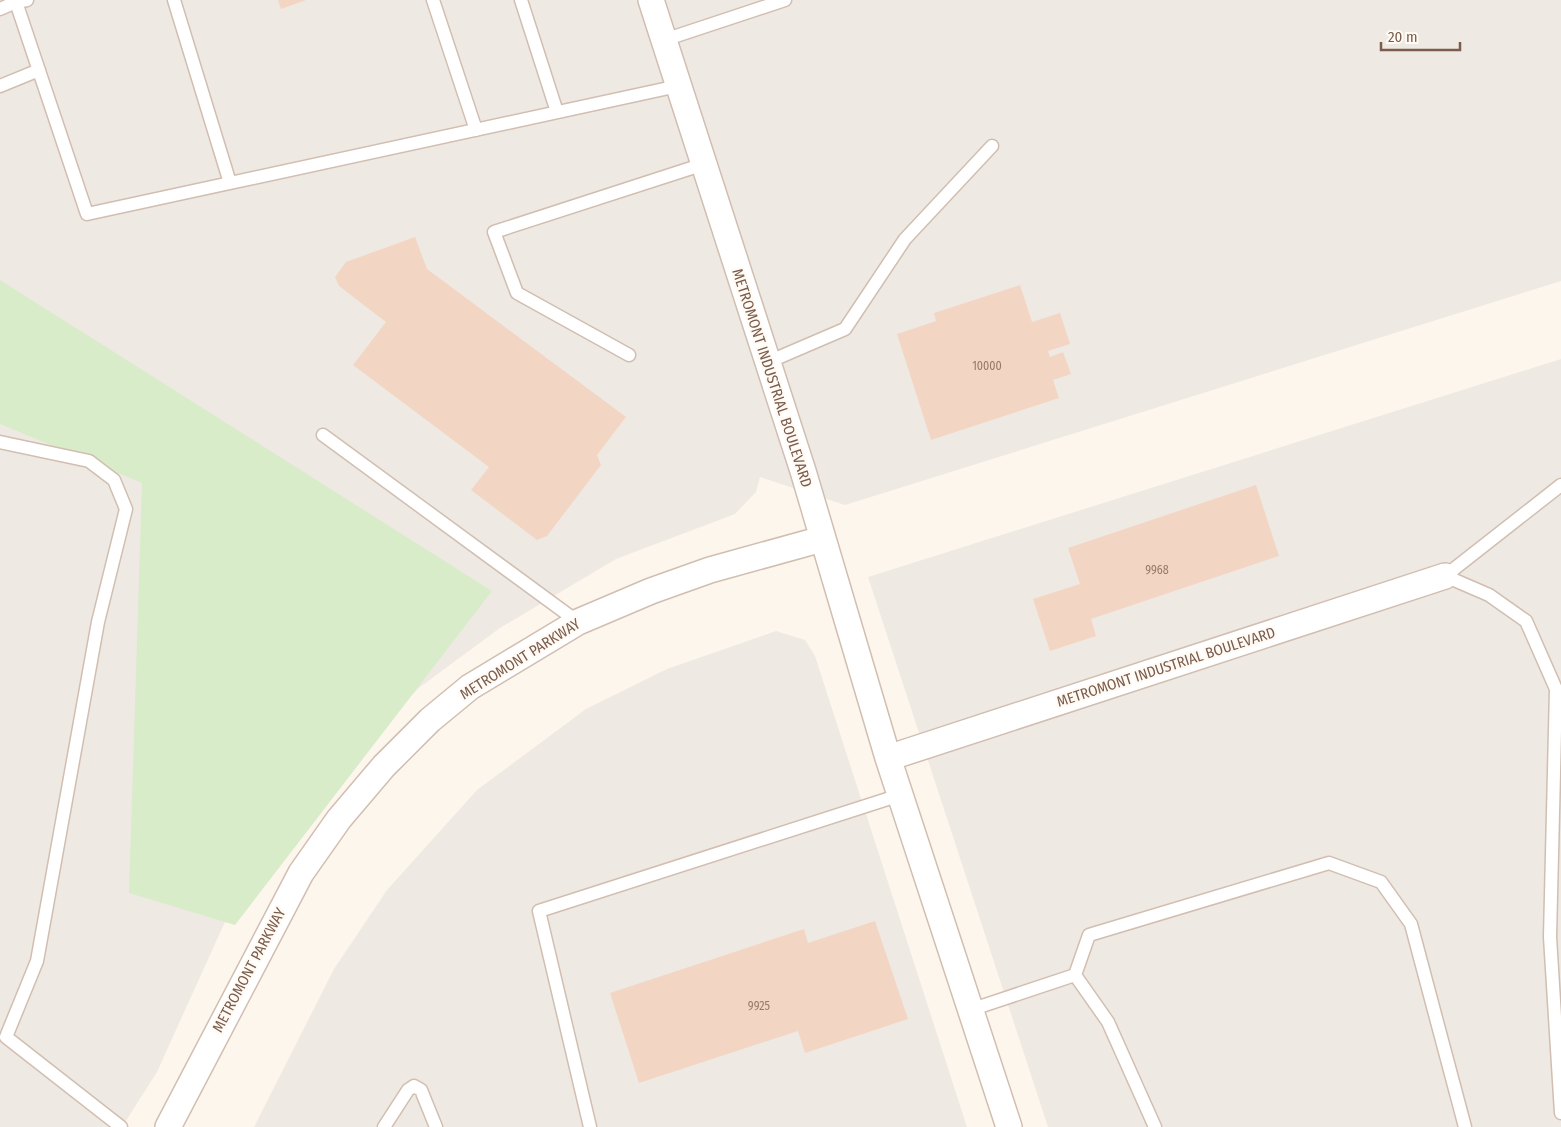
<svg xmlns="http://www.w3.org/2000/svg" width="1561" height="1127" font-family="'Fira Sans Condensed',sans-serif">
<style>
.industrial{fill:#efe9e4}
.green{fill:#d8ecc9}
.building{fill:#f3d5c3}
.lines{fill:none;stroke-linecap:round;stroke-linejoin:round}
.service-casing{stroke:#d1beb0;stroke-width:15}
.minor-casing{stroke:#d1beb0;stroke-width:28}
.service{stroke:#fff;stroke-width:12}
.minor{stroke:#fff;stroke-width:25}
.labels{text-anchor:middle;stroke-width:4.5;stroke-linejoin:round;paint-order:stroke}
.number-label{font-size:12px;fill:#987a6a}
.street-label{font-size:15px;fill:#7a5c4d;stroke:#fffaf3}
</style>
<rect width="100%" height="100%" fill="#fdf6ec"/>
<path class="industrial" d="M0 0H1561V281L845 505 760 477 756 492 735 514 616 559 500 628 420 687 315 787 224 924 157 1072 122 1127H0Z
M1561 359V1127H1048L868 577Z
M776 631 805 640 815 656 967 1127H254L334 969 387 890 477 790 586 709 667 669Z"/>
<path class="green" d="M0 280 492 591 235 925 129 893 142 483 0 424Z"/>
<path class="building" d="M278 0H306L281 9Z
M415 237 427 269 626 417 597 455 601 465 547 536 537 540 471 490 489 467 353 365 386 322 339 286 335 277 346 262Z
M1020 285 1032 322 1060 313 1070 344 1048 351 1050 357 1063 352 1071 374 1053 380 1059 398 931 440 897 334 936 321 934 313Z
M1256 485 1279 556 1091 619 1096 636 1050 651 1033 599 1080 584 1068 548Z
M875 921 908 1019 805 1053 798 1031 639 1083 610 993 804 929 808 943Z"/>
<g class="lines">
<defs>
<path id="service" d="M27 0 16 2 87 214 230 183 174 0
M433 0 476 130
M521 0 557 112
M0 9 16 2
M664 40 785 0
M0 86 39 70
M230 183 678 86
M629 355 517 293 494 232 704 164
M768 362 845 329 905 239 992 146
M323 435 578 622
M0 442 89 461 114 480 126 509 98 622 37 961 6 1037 121 1127
M1561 485 1445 576 1489 595 1526 621 1556 689 1550 937 1561 1113
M1075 975 1089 935 1329 863 1381 882 1411 924 1465 1127
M1075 975 1108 1022 1155 1127
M970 1010 1075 975
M384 1127 408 1090 414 1086 421 1090 436 1127
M590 1127 539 911 900 795"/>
<path id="minor" d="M651 0 803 471 888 758 1009 1127
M888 758 1445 576
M168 1127 301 873 339 819 384 766 430 720 470 687 578 622 651 591 710 570 822 539"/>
</defs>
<use href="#service" class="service-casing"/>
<use href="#minor" class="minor-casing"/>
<use href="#service" class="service"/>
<use href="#minor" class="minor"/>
</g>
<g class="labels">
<g class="number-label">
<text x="987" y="370">10000</text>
<text x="1157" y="574">9968</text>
<text x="759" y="1010">9925</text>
</g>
<g class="street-label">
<text transform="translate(772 378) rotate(72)" y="5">METROMONT INDUSTRIAL BOULEVARD</text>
<text transform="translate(520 659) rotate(-32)" y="5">METROMONT PARKWAY</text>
<text transform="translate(1166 667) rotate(-18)" y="5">METROMONT INDUSTRIAL BOULEVARD</text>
<text transform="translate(249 970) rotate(-62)" y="5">METROMONT PARKWAY</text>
</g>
</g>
<path d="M1381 42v8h79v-8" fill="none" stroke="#7a5c4d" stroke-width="2.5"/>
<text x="1388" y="42" font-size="15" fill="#7a5c4d" stroke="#fffaf3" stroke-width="4" paint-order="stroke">20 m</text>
</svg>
